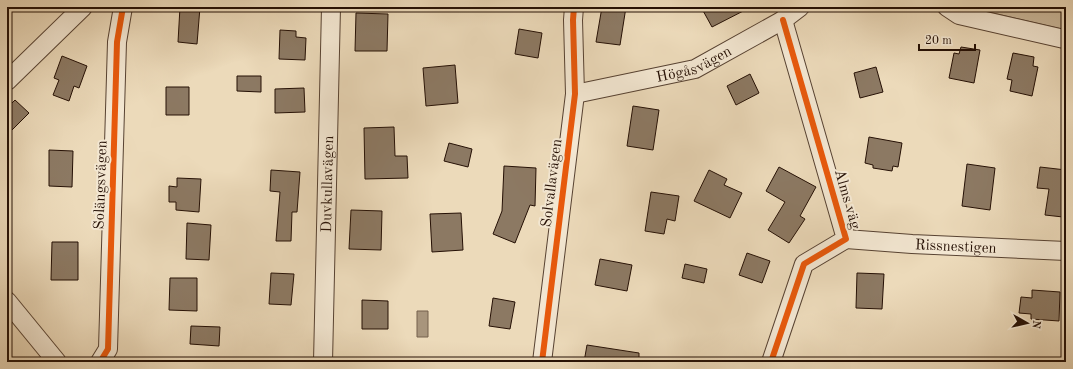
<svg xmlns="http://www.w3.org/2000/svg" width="1073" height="369" font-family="'Old Standard TT',serif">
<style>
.green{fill:#cab89b;stroke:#786450}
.water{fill:#a8957c;stroke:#74604c}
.building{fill:#8c7963;stroke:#251005}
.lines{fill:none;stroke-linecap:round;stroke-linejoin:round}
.street-casing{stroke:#574232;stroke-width:20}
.street{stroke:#f3e7d2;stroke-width:18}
.cycleway-casing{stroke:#f3e7d2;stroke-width:8}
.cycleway{stroke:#e8590c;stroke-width:6}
.labels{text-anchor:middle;stroke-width:4;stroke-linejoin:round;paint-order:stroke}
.street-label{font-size:15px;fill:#251005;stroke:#f3e7d2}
</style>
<rect width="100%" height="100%" fill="#ecdaba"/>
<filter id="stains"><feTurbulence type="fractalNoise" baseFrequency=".005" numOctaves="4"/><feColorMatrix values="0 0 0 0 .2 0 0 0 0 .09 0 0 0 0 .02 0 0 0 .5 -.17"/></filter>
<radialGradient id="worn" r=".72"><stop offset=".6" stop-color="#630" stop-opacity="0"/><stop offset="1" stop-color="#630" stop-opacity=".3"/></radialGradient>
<path class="green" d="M967 7H1066V30Z"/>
<path class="water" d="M417 311H428V337H417Z"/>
<path class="building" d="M180 7H200L197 44 178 42Z
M602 7H626L620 45 596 42Z
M701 7H751L712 27Z
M356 13 388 14 387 51H355Z
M519 29 542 33 538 58 515 54Z
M280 30 296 31V37L306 38 305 60 279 59Z
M961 47 980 50 974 83 949 78 954 53 959 54Z
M1013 53 1034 57 1033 66 1038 67 1032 96 1010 91 1012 80 1007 79Z
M62 56 87 66 79 88 74 86 69 101 53 95 59 80 54 78Z
M455 65 458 103 426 106 423 68Z
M876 67 883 92 860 98 854 73Z
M750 74 759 93 736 105 727 86Z
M237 76H261V92L237 91Z
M166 87H189V115H166Z
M304 88 305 112 275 113V89Z
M15 100 29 113 7 135V108Z
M633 106 659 110 653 150 627 146Z
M394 127 395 156H407L408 178 365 179 364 128Z
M869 137 902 143 898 167 893 166 892 171 873 168V165L865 163Z
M449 143 472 149 468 167 444 161Z
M49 150 73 151 72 187 49 186Z
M967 164 995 168 990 210 962 206Z
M504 166 536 168 535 206 530 205 515 243 493 234 502 211Z
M779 167 816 187 800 216 805 219 789 243 768 230 785 202 766 191Z
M1040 167 1066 170V192L1063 217 1045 215 1049 189 1037 188Z
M271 170 300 172 297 212H292L291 241H276L280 192 270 191Z
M709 170 727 179 724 185 742 193 730 218 694 201Z
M177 178 201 179 199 212 176 210V202H169V186L177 187Z
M651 192 679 196 675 221 667 219 664 234 645 231Z
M351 210 382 211 381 250 349 249Z
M461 213 463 250 432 252 430 214Z
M187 223 211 225 209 260 186 259Z
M52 242H78V280H51Z
M747 253 770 261 762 283 739 275Z
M600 259 632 265 627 291 595 285Z
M685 264 707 269 704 283 682 278Z
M271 273 294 274 291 305 269 304Z
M857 273 884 274 882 309 856 308Z
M170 278H197V311L169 310Z
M1032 290 1060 292 1059 321 1031 319V314L1019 313 1021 297 1032 298Z
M493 298 515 302 510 329 489 326Z
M362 300 388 301V329H362Z
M191 326 220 327 219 346 190 344Z
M587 345 639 353V362H584Z"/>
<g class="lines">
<defs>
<g id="street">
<path d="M947 7 959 15 1064 39"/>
<path d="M7 81 83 7"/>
<path id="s1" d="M575 94 695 69 783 20 800 7"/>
<path id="s2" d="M846 239 912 244 1066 251"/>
<path d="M7 301 57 362"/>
<path d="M100 362 108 349 117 42 123 7"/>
<path id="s3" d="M323 362 331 7"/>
<path d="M542 362 575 94 573 20 574 7"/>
<path d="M771 362 804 264 846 239 783 20"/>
</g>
</defs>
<use href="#street" class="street-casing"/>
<use href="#street" class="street"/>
<defs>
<path id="cycleway" d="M100 362 108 349 117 42 123 7
M542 362 575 94 573 20 574 7
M771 362 804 264 846 239 783 20"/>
</defs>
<use href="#cycleway" class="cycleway-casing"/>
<use href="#cycleway" class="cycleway"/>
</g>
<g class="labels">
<g class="street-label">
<text dy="5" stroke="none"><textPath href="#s1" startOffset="123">Högåsvägen</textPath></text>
<text transform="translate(551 183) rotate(-83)" y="5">Solvallavägen</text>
<text dy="5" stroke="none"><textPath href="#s3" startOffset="178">Duvkullavägen</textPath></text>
<text transform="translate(100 185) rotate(-88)" y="5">Solängsvägen</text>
<text transform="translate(848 199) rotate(74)" y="5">Alms väg</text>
<text dy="5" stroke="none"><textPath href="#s2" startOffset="110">Rissnestigen</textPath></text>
</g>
</g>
<rect width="1073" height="369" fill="none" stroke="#ecdaba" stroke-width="24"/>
<rect x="8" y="8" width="1057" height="353" fill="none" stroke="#251005" stroke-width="2"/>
<rect x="12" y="12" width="1049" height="345" fill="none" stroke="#251005"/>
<g transform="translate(1027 323) rotate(98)" stroke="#f3e7d2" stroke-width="3" paint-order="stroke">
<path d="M0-3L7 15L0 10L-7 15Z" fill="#251005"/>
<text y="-6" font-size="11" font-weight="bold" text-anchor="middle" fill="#251005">N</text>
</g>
<path d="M919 44v6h56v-6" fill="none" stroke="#251005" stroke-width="2"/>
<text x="925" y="44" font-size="12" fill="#251005" stroke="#f3e7d2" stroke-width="3" paint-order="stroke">20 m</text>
<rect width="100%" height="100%" filter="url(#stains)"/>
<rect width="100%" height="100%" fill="url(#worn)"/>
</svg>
